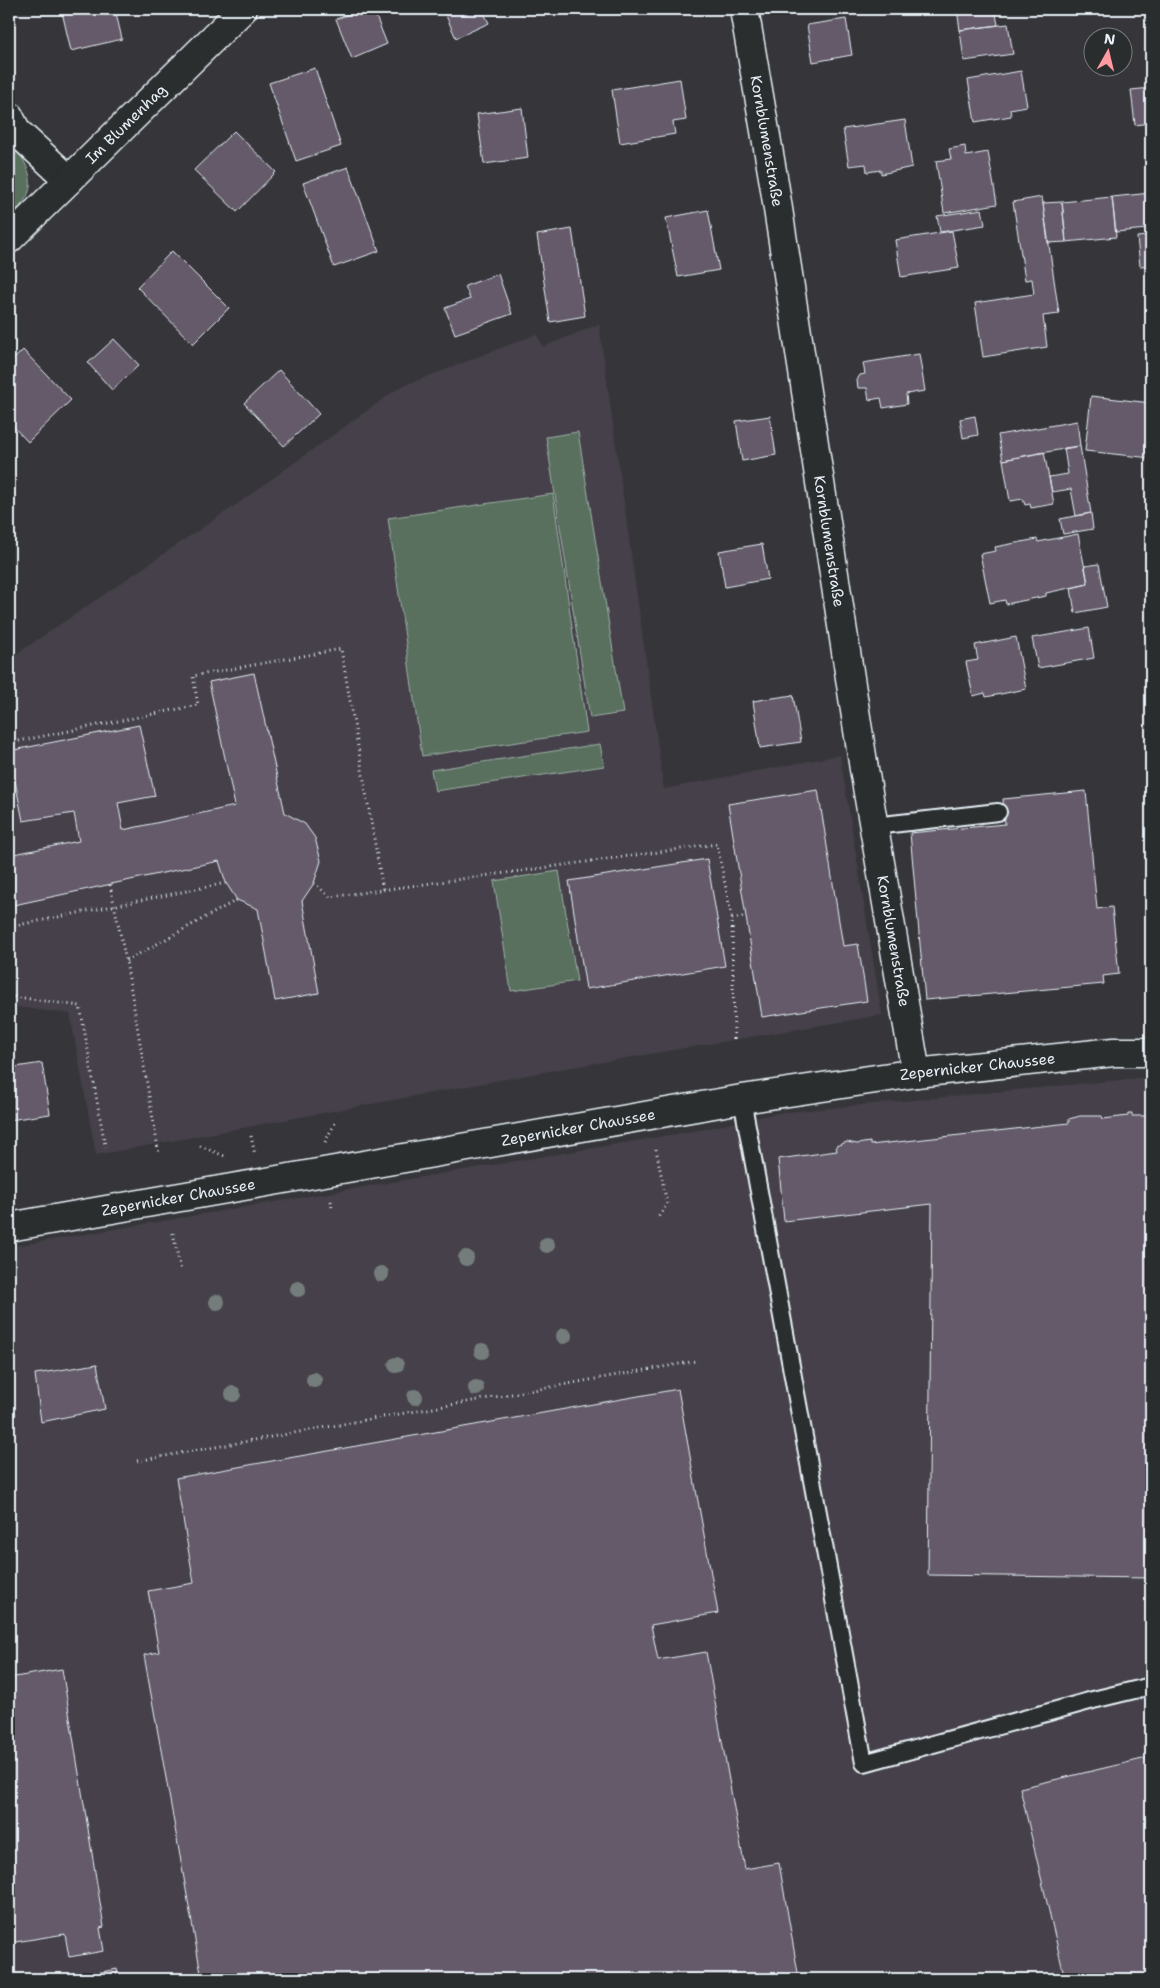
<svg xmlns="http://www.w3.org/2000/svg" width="1160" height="1988" font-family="'Shantell Sans',sans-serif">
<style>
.built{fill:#444148}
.green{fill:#58705d;stroke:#a0b0aa}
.building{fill:#655a6a;stroke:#e8f1f8}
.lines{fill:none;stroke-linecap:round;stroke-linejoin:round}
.lane-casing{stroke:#e8f1f8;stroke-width:20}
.street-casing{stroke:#e8f1f8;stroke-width:31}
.secondary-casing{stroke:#e8f1f8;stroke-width:31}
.path{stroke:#e8f1f8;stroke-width:3;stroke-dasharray:1 4;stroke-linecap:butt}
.lane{stroke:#2a2d2e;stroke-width:16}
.street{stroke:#2a2d2e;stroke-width:28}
.secondary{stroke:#2a2d2e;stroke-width:28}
.tree{fill:#747d7c}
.labels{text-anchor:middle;stroke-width:4;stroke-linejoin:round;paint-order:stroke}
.street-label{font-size:15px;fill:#e8f1f8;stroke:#2a2d2e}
</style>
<rect width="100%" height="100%" fill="#36363a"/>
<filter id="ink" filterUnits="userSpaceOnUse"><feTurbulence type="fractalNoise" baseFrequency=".02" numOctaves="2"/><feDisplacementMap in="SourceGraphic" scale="10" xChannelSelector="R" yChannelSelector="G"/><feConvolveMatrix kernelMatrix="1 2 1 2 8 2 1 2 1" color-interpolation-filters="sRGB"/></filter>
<g filter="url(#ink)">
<path class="built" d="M599 324 664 789 840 755 882 1015 555 1070 96 1155 70 1014 9 1006V659L237 504 400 387 537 334 543 347Z
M1151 1077V1979H9V1247L705 1129 778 1113Z"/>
<path class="green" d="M9 137C30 169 44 188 9 217Z
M578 432 623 713 590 718 546 437Z
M553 494 587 732 422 756 388 518Z
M600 744 604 766 435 791 431 770Z
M559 871 577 981 511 991 494 881Z"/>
<path class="building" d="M77 9H115L122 39 71 51 62 12Z
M363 9H373L387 44 352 59 336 19Z
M443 9H482L489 23 456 38Z
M957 9H995L998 25 960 30Z
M846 19 852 55 813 62 807 25Z
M1008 24 1013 54 964 61 960 30Z
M315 68 341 146 296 161 269 83Z
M1021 71 1027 106 1010 109 1011 116 975 122 968 80Z
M680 79 686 120 673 122 675 134 620 143 612 90Z
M1151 88V129L1150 123 1135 125 1131 90Z
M522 108 528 158 484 164 477 114Z
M905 120 912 167 881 174V170L867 172 866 164 849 166 843 129Z
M234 131 276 172 237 212 194 170Z
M965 146 966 156 988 152 997 204 944 213 936 161 951 159 949 149Z
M348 167 379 251 334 267 303 183Z
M1151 193V265L1140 266 1137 237 1147 236V229L1116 232 1112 197Z
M1042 197 1059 314 1043 316 1047 347 983 357 975 303 1034 294 1032 279 1025 280 1013 202Z
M1112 197 1116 237 1066 242 1062 202Z
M1062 202 1066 242 1048 243 1043 203Z
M982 209 985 225 940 232 937 216Z
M708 210 719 270 678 277 666 218Z
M572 229 585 316 550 322 537 235Z
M952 231 959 268 901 277 895 240Z
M172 251 229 308 193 344 137 287Z
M498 274 512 314 455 334 445 308 470 299 465 286Z
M114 339 139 365 112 390 88 363Z
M23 350 71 400 28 442 9 422V364Z
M919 354 925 391 906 394 907 404 883 408 881 398 869 400 867 388H858L857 380 860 375 865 374 863 363Z
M279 370 319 414 284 446 244 403Z
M1091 396 1151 403V458L1085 451Z
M770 416 776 455 742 461 736 421Z
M975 416 978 435 963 438 960 419Z
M1077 421 1080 446 1003 460 998 435Z
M1080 446 1091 513 1076 516 1071 489 1052 492 1049 477 1068 474 1064 448Z
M1044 452 1054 504 1031 508 1030 504 1025 505 1023 499 1010 501 1003 460Z
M1091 513 1093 529 1063 534 1060 519Z
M1078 534 1088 584 1046 593V596L1006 604 1005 600 990 603 980 554 996 551 995 547 1037 539 1038 542Z
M762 544 768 579 725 587 719 551Z
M1099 564 1107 607 1075 613 1071 588 1088 584 1085 566Z
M1089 628 1094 658 1038 668 1032 638Z
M1016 637 1026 689 986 697 985 693 973 696 966 662 978 660 975 645Z
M254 673 285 813 305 824 315 838 321 861 314 883 302 901 319 993 275 1001 258 909 237 900 226 883 219 861 9 906V855L79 841 74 813 23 821 9 751 139 725 155 796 118 803 123 830 235 806 209 682Z
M793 695 801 742 760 748 753 701Z
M818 790 843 946 858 944 867 1001 762 1017 728 804Z
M1086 791 1097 909 1112 907 1119 974 1103 976 1104 984 925 1000 910 833 1005 824 1003 799Z
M707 859 725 966 586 989 569 881Z
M42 1063 50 1114 9 1120V1068Z
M1128 1113H1132V1116H1151V1578L928 1575 932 1204 784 1221 778 1159 837 1151 836 1146 847 1142 857 1144 870 1142V1145L1069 1123V1119L1080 1116H1102L1103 1119 1128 1116Z
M97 1364 105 1409 41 1422 35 1374Z
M678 1389 718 1613 651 1625 658 1660 706 1652 745 1869 779 1863 799 1979H202L144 1655 159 1652 148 1591 194 1583 176 1478Z
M62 1669 104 1927 100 1928 104 1951 69 1957 65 1934 9 1943V1678Z
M1151 1757V1979H1065L1020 1788Z
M117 1969 119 1979H66Z"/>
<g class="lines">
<defs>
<path id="lane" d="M874 826 998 812
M742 1099 864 1763 1093 1700 1151 1686"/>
<g id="street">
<path id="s1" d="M744 9 774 183 864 769 916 1073"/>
<path d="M9 116 17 132 69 180"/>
<path id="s2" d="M9 239 243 9"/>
</g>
<g id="secondary">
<path id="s3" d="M9 1227 742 1099 916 1073 1114 1052H1151"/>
</g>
</defs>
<use href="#lane" class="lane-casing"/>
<use href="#street" class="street-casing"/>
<use href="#secondary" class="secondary-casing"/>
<path class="path" d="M9 743 198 705 193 676 341 649 383 890
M314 883 330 897 717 844 732 919
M110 885 126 961 159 1154
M9 927 226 883
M126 961 237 900
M9 996 80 1006 106 1151
M734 1039 732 919 746 916
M251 1136 255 1155
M325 1142 336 1121
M200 1146 227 1157
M656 1149 667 1204 657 1219
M331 1201 332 1208
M173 1233 181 1271
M137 1461 696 1361"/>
<use href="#lane" class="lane"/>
<use href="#street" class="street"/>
<use href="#secondary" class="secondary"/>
</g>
<g class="tree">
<circle cx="547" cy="1245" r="8"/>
<circle cx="466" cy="1258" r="8"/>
<circle cx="381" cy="1274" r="8"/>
<circle cx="298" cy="1289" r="8"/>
<circle cx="217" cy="1302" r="8"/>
<circle cx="564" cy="1336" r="8"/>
<circle cx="482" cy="1351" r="8"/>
<circle cx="396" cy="1365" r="8"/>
<circle cx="314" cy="1380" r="8"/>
<circle cx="476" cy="1388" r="8"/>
<circle cx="233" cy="1394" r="8"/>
<circle cx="415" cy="1397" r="8"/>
</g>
</g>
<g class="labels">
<g class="street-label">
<text dy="5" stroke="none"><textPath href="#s2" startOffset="164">Im Blumenhag</textPath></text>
<text dy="5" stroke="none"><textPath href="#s1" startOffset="134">Kornblumenstraße</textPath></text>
<text dy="5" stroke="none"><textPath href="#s1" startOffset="539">Kornblumenstraße</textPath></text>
<text dy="5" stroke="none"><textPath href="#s1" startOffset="944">Kornblumenstraße</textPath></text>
<text dy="5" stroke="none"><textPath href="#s3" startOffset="982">Zepernicker Chaussee</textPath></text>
<text dy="5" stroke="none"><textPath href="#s3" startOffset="578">Zepernicker Chaussee</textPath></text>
<text dy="5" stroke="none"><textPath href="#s3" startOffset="172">Zepernicker Chaussee</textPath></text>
</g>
</g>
<rect width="1160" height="1988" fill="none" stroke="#2a2d2e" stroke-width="30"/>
<rect x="15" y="15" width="1130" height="1958" fill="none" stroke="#e8f1f8" stroke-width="2" filter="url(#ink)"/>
<g transform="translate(1108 52) rotate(8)"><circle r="24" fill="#2a2d2e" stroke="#767b7f"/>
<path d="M0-4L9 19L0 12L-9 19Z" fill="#ff9aa2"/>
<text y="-8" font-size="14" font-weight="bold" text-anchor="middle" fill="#e8f1f8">N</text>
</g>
</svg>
